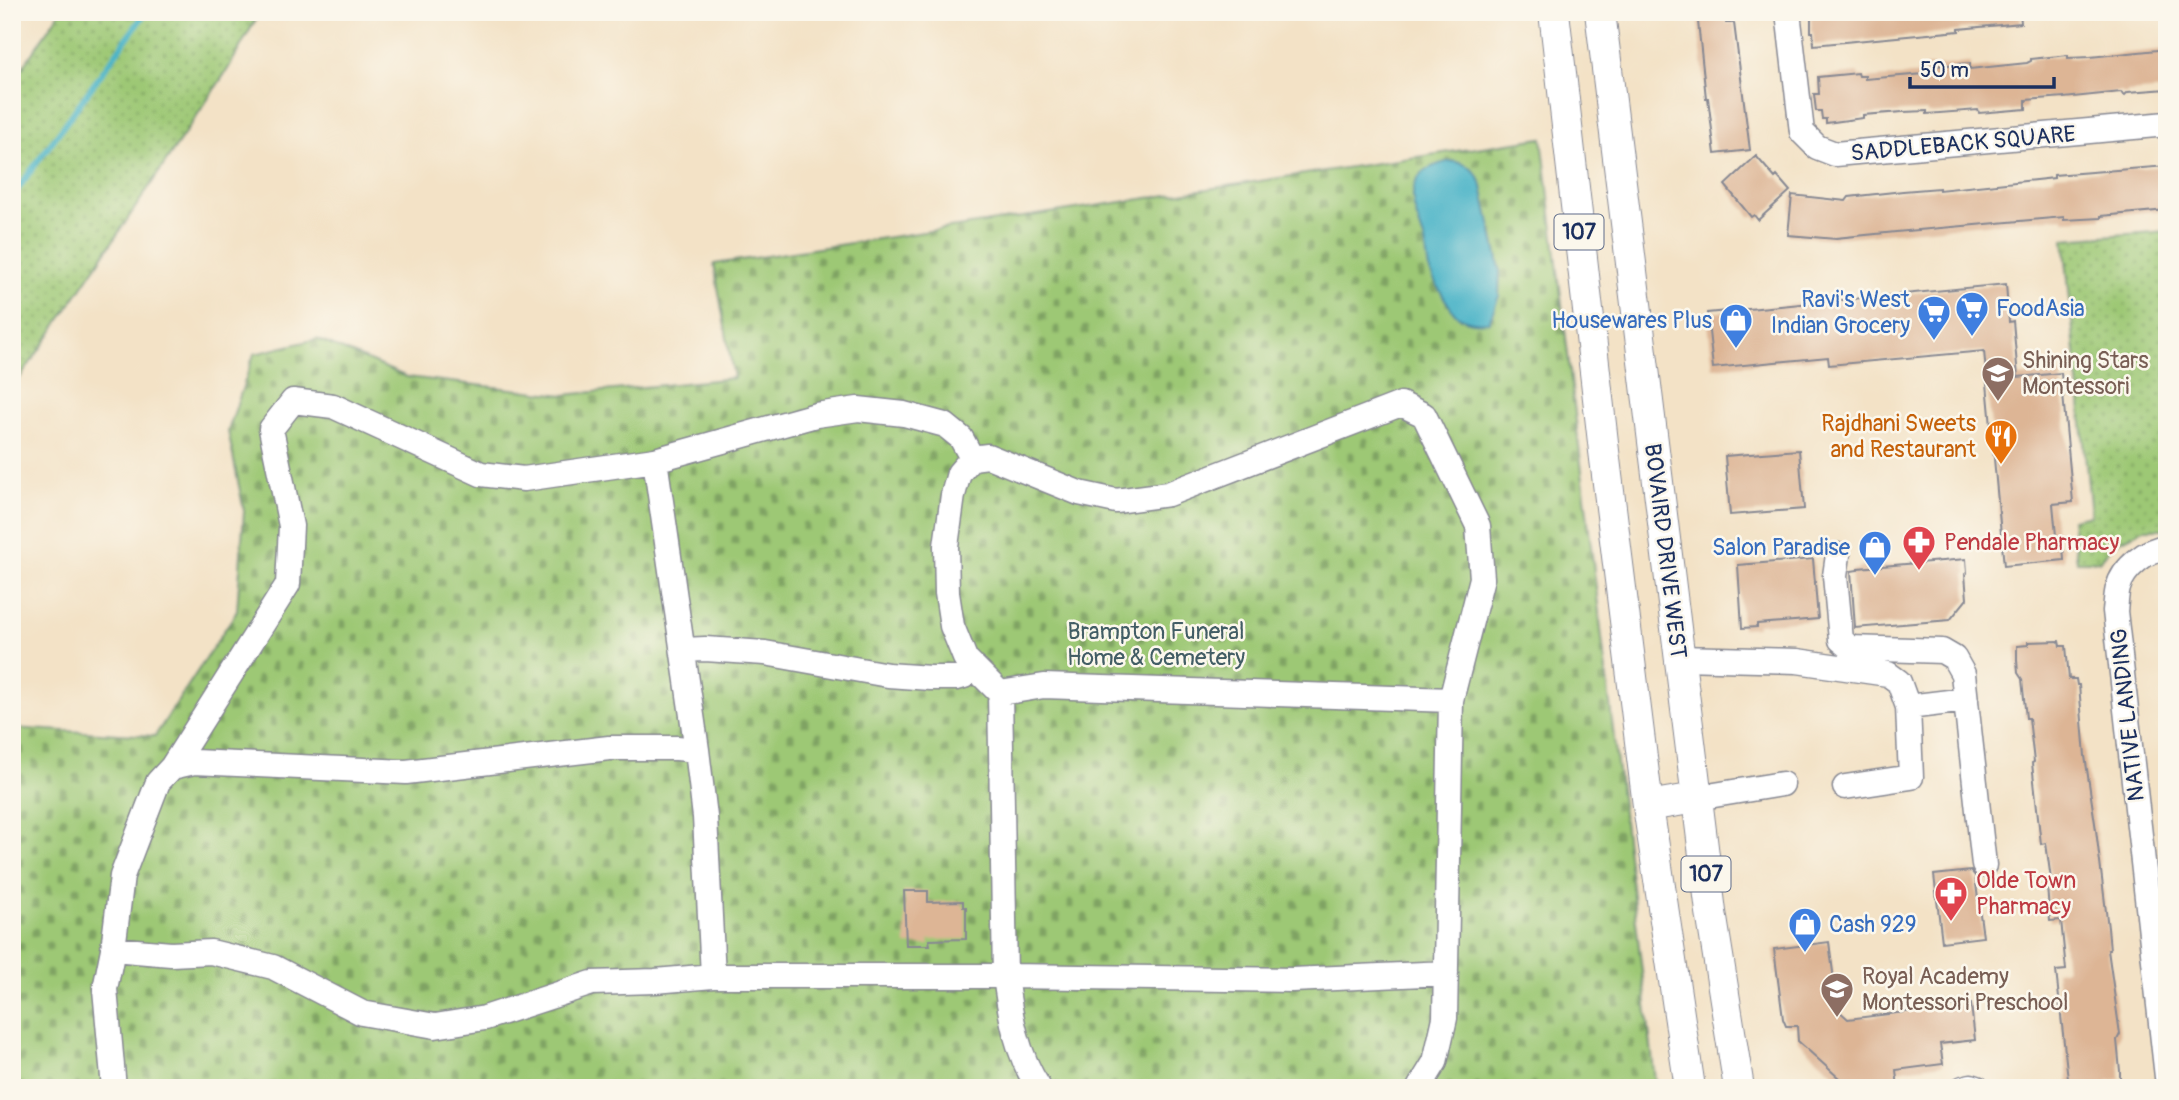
<svg xmlns="http://www.w3.org/2000/svg" width="2179" height="1100" font-family="Pangolin,sans-serif">
<style>
.cemetery{fill:url(#cemetery-stones);stroke:#5c7c6a;stroke-width:2}
.park{fill:url(#park-dots);stroke:#5c7c6a;stroke-width:2}
.water{fill:#49b3c7;stroke:#327192;stroke-width:2}
.lines{fill:none;stroke-linecap:round;stroke-linejoin:round}
.stream{stroke:#49b3c7;stroke-width:6}
.building{fill:#ddb595}
.minor-casing{stroke:#878892;stroke-width:27}
.major-casing{stroke:#878892;stroke-width:32}
.minor{stroke:#fff;stroke-width:24}
.major{stroke:#fff;stroke-width:30}
.labels{text-anchor:middle;stroke-width:5;stroke-linejoin:round;paint-order:stroke}
.shield{fill:#fbf7ec;stroke:#5e6b89;stroke-width:2}
.shield-label{font-size:21px;font-weight:bold;fill:#1b2f5e}
.street-label{font-size:23px;fill:#1b2f5e;stroke:#fbf7ec}
.shop-label{font-size:23px;fill:#366cbe;stroke:#fbf7ec;text-anchor:end}
.education-label{font-size:23px;fill:#785e54;stroke:#fbf7ec;text-anchor:start}
.food-label{font-size:23px;fill:#c56008;stroke:#fbf7ec;text-anchor:end}
.health-label{font-size:23px;fill:#be3a42;stroke:#fbf7ec;text-anchor:start}
.park-label{font-size:23px;fill:#425d65;stroke:#fbf7ec}
</style>
<defs>
<pattern id="cemetery-stones" width="16" height="16" patternUnits="userSpaceOnUse" patternTransform="scale(1.75)"><rect width="16" height="16" fill="#9dc875"/><path d="M2 7V4a2 2 0 0 1 4 0v3zM10 15v-3a2 2 0 0 1 4 0v3z" fill="#7fa363"/></pattern>
<pattern id="park-dots" width="8" height="8" patternUnits="userSpaceOnUse" patternTransform="scale(1.75)"><rect width="8" height="8" fill="#9dc875"/><path d="M2 2h.1M6 6h.1" fill="none" stroke="#7fa363" stroke-width="1.8" stroke-linecap="round"/></pattern>
</defs>
<rect width="100%" height="100%" fill="#fbf7ec"/>
<filter id="ink" filterUnits="userSpaceOnUse"><feTurbulence type="fractalNoise" baseFrequency=".0143" numOctaves="2"/><feDisplacementMap in="SourceGraphic" scale="14" xChannelSelector="R" yChannelSelector="G"/><feConvolveMatrix kernelMatrix="1 2 1 2 8 2 1 2 1" color-interpolation-filters="sRGB"/></filter>
<filter id="wash" filterUnits="userSpaceOnUse"><feTurbulence type="fractalNoise" baseFrequency=".00686" numOctaves="4" result="noise"/><feDisplacementMap in="SourceGraphic" scale="28" xChannelSelector="R" yChannelSelector="G"/><feGaussianBlur stdDeviation="1.57" result="paint"/><feColorMatrix in="noise" values="0 0 0 0 0 0 0 0 0 0 0 0 0 0 0 0 0 1.4 0 .05"/><feComposite in="paint" operator="in"/></filter>
<g filter="url(#wash)">
<rect width="100%" height="100%" fill="#f3e2c6"/>
<path class="cemetery" d="M1542 138 1656 1088H12V728L155 736 237 611 244 511 228 431 254 354 317 339 407 377 564 395 734 378 714 264Z"/>
<path class="park" d="M60 12H260L228 69 52 332 12 389V83Z
M2167 231V529H2144L2114 544 2099 561H2077L2072 519 2091 515 2064 239Z"/>
<path class="water" d="M1450 161C1466 163 1474 168 1481 182L1500 269 1499 296 1489 322C1478 323 1468 323 1458 316 1450 310 1433 279 1429 269 1427 261 1427 251 1425 242 1420 224 1408 202 1415 184 1421 168 1436 165 1450 161Z"/>
<g class="lines">
<path class="stream" d="M12 197 146 12"/>
</g>
<g id="blocks">
<path class="building" d="M1697 12H1725L1726 23H1734L1750 150 1715 154 1708 98H1706Z
M1811 12H2020L2021 23 1959 29V31L1814 45 1813 32H1811Z
M2167 49V89L2128 92 2125 95 2121 92 2064 98V97L2026 100V109L1979 113 1978 110 1927 114V111L1903 112 1863 115V118L1826 123V119H1822L1821 111H1816L1814 94H1819L1818 77 1858 73 1859 76H1865V79L1924 74 1923 67 1970 63V69L2027 63 2031 61V59L2068 55V58L2090 57Z
M1756 156 1775 178 1777 176 1790 191 1758 220 1754 215 1751 217 1725 185Z
M2167 166V210L2101 216V218L2064 220V217L1896 232 1836 238V239L1788 235 1792 195 1846 201 1849 197 1903 191 1939 188V190L2054 178V175Z
M2006 284 2009 322 2013 321 2018 377 2061 373 2073 502 2053 504 2057 546H2063L2064 560 2004 566 1984 351 1829 365 1828 357 1713 368 1707 313Z
M1799 450 1804 509 1730 515 1725 456Z
M1813 559 1818 619 1757 624V627L1742 628 1738 565Z
M1966 559 1967 573 1965 574 1967 599 1950 620 1855 628 1851 571 1858 570V568Z
M2059 641 2060 646H2066L2069 679H2076L2077 685H2079L2085 756 2096 830 2108 928 2110 950H2108L2120 1034 2117 1040 2120 1071V1079L2107 1081 2108 1088H2069L2056 971 2066 970 2061 920 2050 921 2047 887H2052L2046 843 2041 844 2032 763 2034 762 2029 718H2026L2022 679 2018 673 2017 660V646L2028 645V642Z
M1971 871 1975 876 1983 937 1942 942 1934 875Z
M904 891H928V902L963 901V907H966V939L929 940 930 945H906Z
M1829 942 1838 1010 1848 1019 1971 1004 1975 1040 1940 1044 1943 1064 1896 1070 1898 1088H1850L1798 1041 1797 1026H1786L1783 1019 1774 949Z"/>
</g>
</g>
<g filter="url(#ink)">
<use href="#blocks" fill-opacity="0" stroke="#878892" stroke-width="2"/>
<g class="lines">
<defs>
<path id="minor" d="M1788 12 1802 132 1817 147 1835 154 2167 124
M655 460 697 750
M2167 547C2147 549 2123 568 2118 588 2116 595 2116 604 2115 611L2167 1077
M1838 555 1835 576 1841 640 1851 648 1942 651 1954 658 1963 674 1984 865
M683 650 705 649 765 653 888 675 930 678H957L964 676 975 668
M1679 658 1797 661 1888 674 1899 682 1908 707 1911 777 1845 787
M1000 693 1044 686 1451 700
M1908 707 1966 700
M172 767 288 584 291 526 271 429 293 401 333 406 481 474 524 479 655 460 816 415 858 409 904 414 945 425 961 438 972 458
M1696 798 1782 784
M113 949 171 954 211 952 273 967 362 1013 435 1026 485 1018 592 983 655 981 713 976
M114 1088 105 989 113 949 122 876 158 782 172 767 194 762 406 772 609 748H677L697 750 705 817 713 976H1005L1292 980 1446 973
M1039 1088C1017 1055 1010 1015 1005 976L1000 693 965 658 952 626 947 593 946 546 953 495 959 473 972 458 988 456 1079 493 1116 501 1168 494 1401 404 1424 415 1478 526 1482 578 1451 700 1445 1018 1435 1062 1419 1088
M1963 1088 1971 1086 1977 1088"/>
<path id="major" d="M1554 12 1604 451 1648 806 1690 1088
M1600 12 1711 912 1739 1088
M1648 806 1696 798"/>
</defs>
<use href="#minor" class="minor-casing"/>
<use href="#major" class="major-casing"/>
<use href="#minor" class="minor"/>
<use href="#major" class="major"/>
</g>
</g>
<defs>
<symbol id="supermarket-pin" viewBox="-11 -11 22 30"><path d="M0 17L-7.5 6A9.5 9.5 0 1 1 7.5 6Z" fill="#3f7fe0" stroke="#fbf7ec"/><path d="M-6-5.5h2.5l.6 2H6L4.5 2H-2.5L-4.4-4H-6ZM-1.5 3.2a1.3 1.3 0 1 0 .1 0ZM3 3.2a1.3 1.3 0 1 0 .1 0Z" fill="#fff"/></symbol>
<symbol id="shop-pin" viewBox="-11 -11 22 30"><path d="M0 17L-7.5 6A9.5 9.5 0 1 1 7.5 6Z" fill="#3f7fe0" stroke="#fbf7ec"/><path d="M-5-2.5h2.3a2.7 3.5 0 0 1 5.4 0H5L5.5 6h-11ZM-1.5-2.5h3a1.5 2.3 0 0 0-3 0Z" fill="#fff"/></symbol>
<symbol id="school-pin" viewBox="-11 -11 22 30"><path d="M0 17L-7.5 6A9.5 9.5 0 1 1 7.5 6Z" fill="#8d6e63" stroke="#fbf7ec"/><path d="M0-5L7-2L0 1L-7-2ZM-4 1L0 2.5L4 1V4Q0 6-4 4Z" fill="#fff"/></symbol>
<symbol id="restaurant-pin" viewBox="-11 -11 22 30"><path d="M0 17L-7.5 6A9.5 9.5 0 1 1 7.5 6Z" fill="#e8710a" stroke="#fbf7ec"/><path d="M-5-6h1v4h1v-4h1v4h1v-4h1v5L-1.5 .5V6h-2V.5L-5-1ZM5-6V6H3V1.5H1.5Q1.5-4 5-6Z" fill="#fff"/></symbol>
<symbol id="pharmacy-pin" viewBox="-11 -11 22 30"><path d="M0 17L-7.5 6A9.5 9.5 0 1 1 7.5 6Z" fill="#e0444e" stroke="#fbf7ec"/><path d="M-2-6h4v4h4v4h-4v4h-4v-4h-4v-4h4Z" fill="#fff"/></symbol>
</defs>
<g fill-rule="evenodd">
<use href="#supermarket-pin" x="1953" y="289" width="38" height="52"/>
<use href="#supermarket-pin" x="1915" y="293" width="38" height="52"/>
<use href="#shop-pin" x="1717" y="301" width="38" height="52"/>
<use href="#school-pin" x="1979" y="354" width="38" height="52"/>
<use href="#restaurant-pin" x="1982" y="417" width="38" height="52"/>
<use href="#pharmacy-pin" x="1900" y="523" width="38" height="52"/>
<use href="#shop-pin" x="1856" y="528" width="38" height="52"/>
<use href="#pharmacy-pin" x="1932" y="874" width="38" height="52"/>
<use href="#shop-pin" x="1786" y="905" width="38" height="52"/>
<use href="#school-pin" x="1818" y="970" width="38" height="52"/>
</g>
<g class="labels">
<g class="shield">
<rect x="1554.5" y="214.5" width="49" height="35" rx="5"/>
<rect x="1681.5" y="856.5" width="49" height="35" rx="5"/>
</g>
<g class="shield-label">
<text x="1579" y="239">107</text>
<text x="1706" y="881">107</text>
</g>
<g class="street-label">
<text transform="translate(1963 143) rotate(-5)" y="8">SADDLEBACK SQUARE</text>
<text transform="translate(1666 551) rotate(83)" y="8">BOVAIRD DRIVE WEST</text>
<text transform="translate(2127 715) rotate(-96)" y="8">NATIVE LANDING</text>
</g>
<g class="shop-label">
<text x="1910" y="307">Ravi's West<tspan x="1910" dy="26">Indian Grocery</tspan></text>
<text x="1996" y="316" text-anchor="start">FoodAsia</text>
<text x="1712" y="328">Housewares Plus</text>
<text x="1850" y="555">Salon Paradise</text>
<text x="1829" y="932" text-anchor="start">Cash 929</text>
</g>
<g class="education-label">
<text x="2022" y="368">Shining Stars<tspan x="2022" dy="26">Montessori</tspan></text>
<text x="1862" y="984">Royal Academy<tspan x="1862" dy="26">Montessori Preschool</tspan></text>
</g>
<g class="food-label">
<text x="1976" y="431">Rajdhani Sweets<tspan x="1976" dy="26">and Restaurant</tspan></text>
</g>
<g class="health-label">
<text x="1944" y="550">Pendale Pharmacy</text>
<text x="1976" y="888">Olde Town<tspan x="1976" dy="26">Pharmacy</tspan></text>
</g>
<g class="park-label">
<text x="1156" y="639">Brampton Funeral<tspan x="1156" dy="26">Home &amp; Cemetery</tspan></text>
</g>
</g>
<rect width="2179" height="1100" fill="none" stroke="#fbf7ec" stroke-width="42"/>
<path d="M1910 77v10h144v-10" fill="none" stroke="#1b2f5e" stroke-width="3.5"/>
<text x="1920" y="77" font-size="21" fill="#1b2f5e" stroke="#fbf7ec" stroke-width="5" paint-order="stroke">50 m</text>
</svg>
